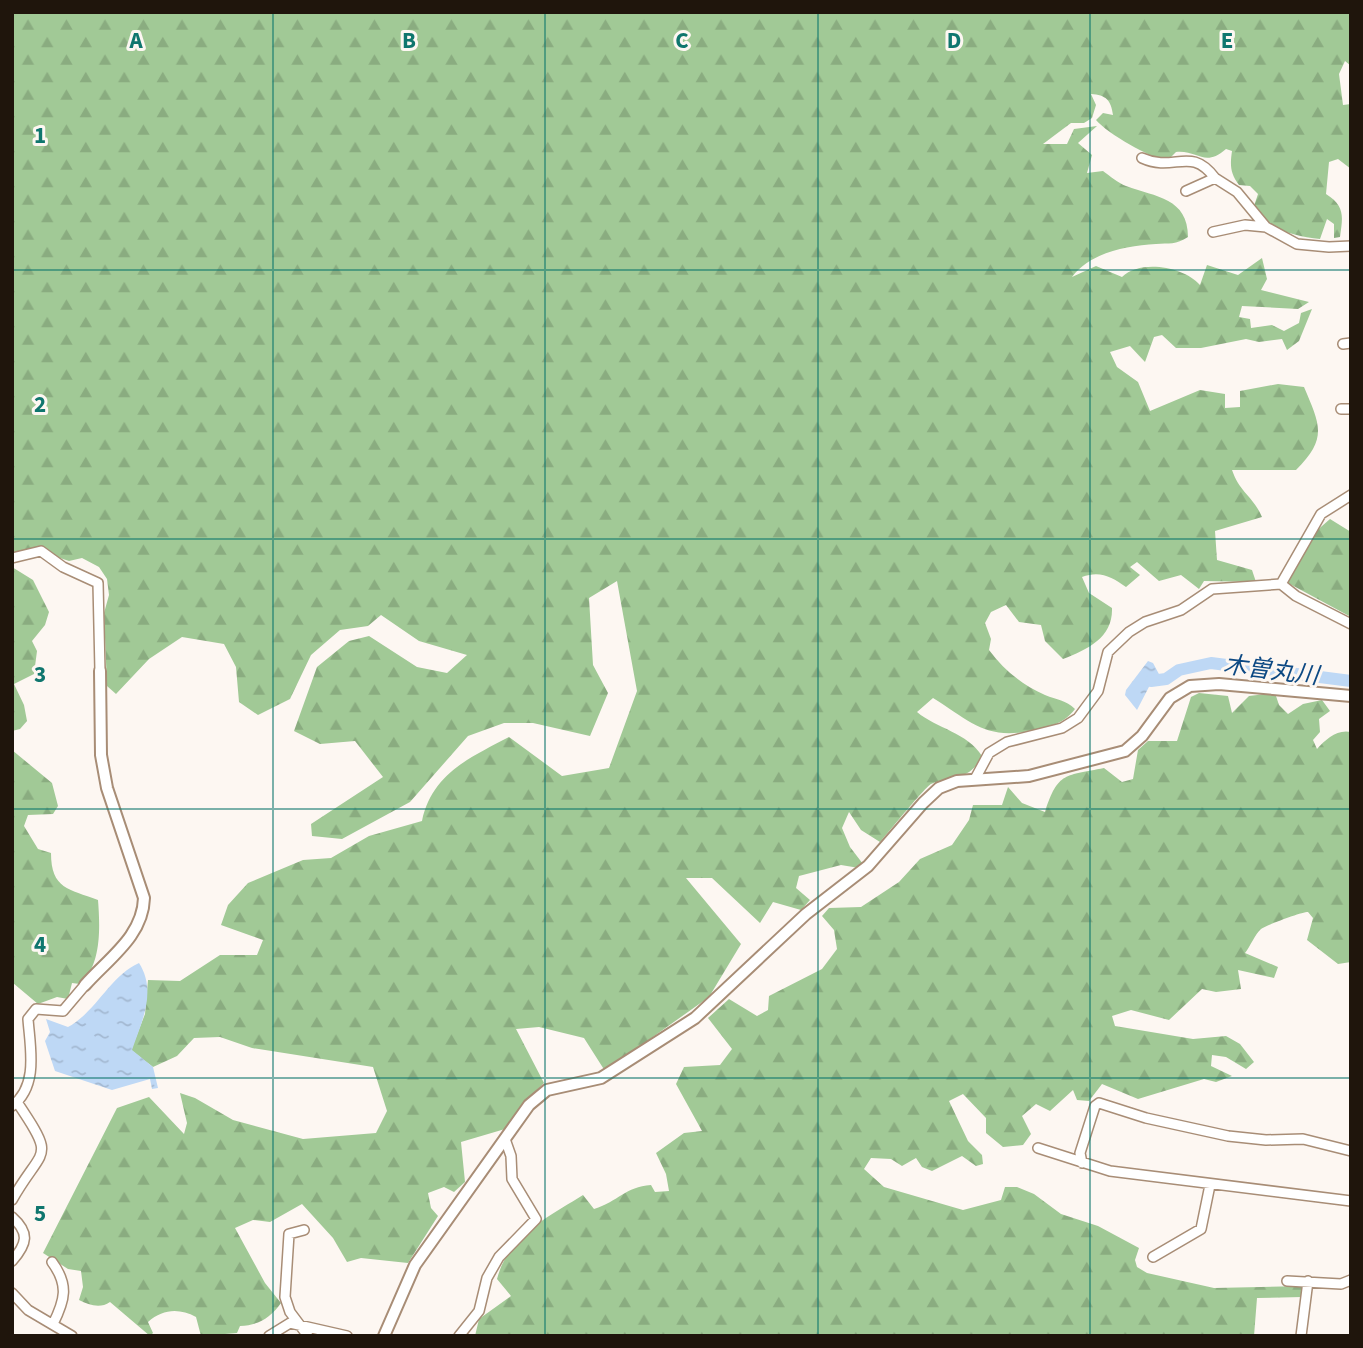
<svg xmlns="http://www.w3.org/2000/svg" width="1363" height="1348" font-family="'Source Sans 3','Noto Sans JP',sans-serif">
<style>
.forest{fill:url(#forest-firs)}
.water{fill:url(#water-ripples)}
.lines{fill:none;stroke-linecap:round;stroke-linejoin:round}
.river{stroke:#bed8f5;stroke-width:12}
.minor-casing{stroke:#a88d76;stroke-width:12}
.tertiary-casing{stroke:#a88d76;stroke-width:14}
.minor{stroke:#fff;stroke-width:9}
.tertiary{stroke:#fff;stroke-width:10}
.grid{fill:none;stroke:#0f766e;stroke-width:2;stroke-opacity:0.55}
.labels{text-anchor:middle;stroke-width:6;stroke-linejoin:round;paint-order:stroke}
.water-label{font-size:24px;font-style:italic;fill:#0d4983;stroke:#fdf7f2}
.grid-label{font-size:23px;text-anchor:middle;font-weight:bold;fill:#0f766e;stroke:#fdf7f2;stroke-width:6;stroke-linejoin:round;paint-order:stroke}
</style>
<defs>
<pattern id="forest-firs" width="22" height="20" patternUnits="userSpaceOnUse" patternTransform="scale(1.75)"><rect width="22" height="20" fill="#a1c996"/><path d="M5 1l3.5 6h-7zM16 11l3.5 6h-7z" fill="#8aac80"/></pattern>
<pattern id="water-ripples" width="26" height="14" patternUnits="userSpaceOnUse" patternTransform="scale(1.75)"><rect width="26" height="14" fill="#bed8f5"/><path d="M2 4q2-2 4 0t4 0M15 11q2-2 4 0t4 0" fill="none" stroke="#a3b8d1"/></pattern>
</defs>
<rect width="100%" height="100%" fill="#fdf7f2"/>
<path class="forest" d="M12 12H1351V66L1345 61 1339 74 1343 105 1351 104V169L1338 159 1329 162 1326 194C1345 206 1343 216 1340 237L1334 238V224L1327 219 1320 239C1295 236 1266 230 1254 206L1258 194 1250 186 1239 185C1230 173 1230 165 1232 151L1226 149C1204 168 1199 150 1176 152L1167 161C1149 157 1108 134 1096 120L1103 113 1113 115C1111 100 1106 95 1091 94L1096 105 1092 118 1084 123H1071L1043 144H1067L1074 129 1097 126 1078 143 1092 155 1087 173 1103 171C1110 176 1118 183 1126 186 1156 197 1188 198 1188 237 1176 245 1169 243 1156 244 1126 246 1091 252 1072 277L1096 266 1122 277C1141 259 1184 267 1200 285L1207 265 1238 275 1262 258 1267 279 1261 290 1309 302 1298 309 1242 306 1239 317 1250 319 1251 328 1272 325 1284 331 1299 323 1301 313 1312 309 1299 341 1287 350 1282 339 1259 342 1246 339 1201 348H1176L1162 335 1154 337 1145 362 1130 346 1110 352 1117 367 1138 382 1150 411 1200 390 1225 394V408L1240 407V391L1278 384 1304 387C1320 425 1328 438 1296 470H1232C1240 493 1253 496 1262 517L1215 531 1217 560 1252 570 1256 582 1204 581 1199 589 1181 575 1159 581 1137 562 1130 567 1140 575 1126 587C1112 577 1100 570 1082 577L1089 593 1112 608C1113 637 1089 649 1063 659L1045 641 1041 625 1019 622 1006 605 991 612 985 623 991 639 989 650C1004 670 1022 685 1045 695 1057 700 1066 700 1075 709 1063 724 1055 724 1038 729 988 742 973 723 933 698L917 712C936 728 968 733 982 756 970 781 953 775 931 784 926 786 888 833 880 842L861 830 849 812 842 828 850 847 863 864 859 868 841 865 799 876 796 888 810 900 801 910 773 902 760 923 712 878H686L741 944 709 997 605 1071 584 1038 539 1027 516 1029 544 1083 524 1102 505 1129 461 1142 465 1182 454 1192 444 1187 428 1193 431 1208 438 1216 408 1263 361 1258 347 1262 333 1238 302 1204 270 1222 253 1220 235 1228 265 1283 281 1303C270 1318 259 1325 240 1326L237 1333 201 1336 196 1317C179 1308 163 1309 148 1322L153 1333 150 1336 110 1302C100 1309 89 1305 79 1300L83 1287 81 1271 68 1269 43 1253 117 1108 149 1097 184 1134 187 1123 180 1093 195 1098 233 1120 303 1139 376 1133 387 1111 373 1067 252 1048 220 1037 194 1038 177 1056 153 1067 131 1050 145 1014 148 980 180 981 220 955H257L263 940 221 925 228 905 248 883 303 860 331 858 369 836 422 821C432 774 469 758 509 737L562 776 609 768 637 691 617 581 589 598 593 665 608 693 590 736 533 723H504L468 736 410 802 342 839 312 836 311 824 383 777 355 741 320 744 294 731 317 667 349 641 369 636 417 667 447 673 467 655 419 641 381 615 368 626 340 630 311 655 290 699 258 715 239 702 236 667 224 644 182 637 149 659 116 694 107 686 104 613 109 595 107 579 99 567 82 558 69 561 51 555H12Z
M1330 519 1351 532V617L1288 583 1314 533Z
M12 567 33 580 49 612 45 625 32 641 37 651 34 674 14 684 24 705 27 721 20 729 12 731Z
M1199 693 1228 696 1232 713 1249 696 1275 693 1279 705 1288 714 1303 704 1322 700 1330 711 1319 719 1320 732 1313 740 1317 749C1326 739 1337 729 1351 732V962L1338 964 1307 940 1313 918 1308 912C1301 912 1267 925 1261 929 1255 934 1250 947 1245 953L1278 967 1274 978 1238 970 1241 989 1216 992 1202 989 1169 1020 1131 1010 1112 1016 1115 1026 1193 1039 1226 1036 1240 1044 1254 1062 1246 1069 1226 1057 1212 1055 1211 1066 1232 1076 1216 1082 1204 1079 1138 1099 1102 1084 1089 1101 1077 1100 1073 1090 1050 1111 1036 1104 1022 1116 1031 1134 1023 1145 1003 1147 986 1133V1118L963 1094 949 1101 968 1141 982 1155 983 1164 976 1166 962 1156 932 1171 922 1167 916 1158 902 1166 891 1159 871 1158 864 1169 884 1187 963 1210 1001 1200 1005 1187H1017L1034 1194 1061 1214 1098 1226 1139 1248 1135 1260 1137 1267 1147 1273 1214 1288 1304 1286 1302 1297 1257 1298 1254 1336H475L479 1319 511 1296 497 1279C508 1236 548 1217 583 1195L594 1209C619 1201 625 1187 651 1185L655 1192 669 1191 666 1174 656 1153 684 1133 702 1131 676 1084 684 1067 720 1065 732 1049 708 1018 729 999 757 1016 768 1010 769 996 822 969 837 949 834 930 822 916 829 908 861 907 899 882 920 859 952 845 969 820 973 805H1002L1008 787 1022 803 1045 812C1058 771 1066 776 1104 768L1122 782 1133 779 1138 750 1148 741H1177L1191 697Z
M12 750 52 783 58 806 53 814 28 815 24 826 38 849 51 853C51 889 69 889 98 900 100 926 102 965 80 984L72 983 68 999 57 997 38 1004 13 983Z"/>
<path class="water" d="M1148 661 1153 663 1160 676 1152 681 1137 710 1125 695 1126 690Z
M139 963C157 991 142 1021 132 1050L153 1067 158 1088 152 1089 150 1079 112 1090 55 1071 45 1041 50 1032 46 1019 68 1027C96 1012 110 976 139 963Z"/>
<g class="lines">
<path class="river" d="M1151 681 1166 679 1179 670 1211 663 1351 681"/>
<defs>
<path id="minor" d="M1142 158C1175 173 1190 145 1215 178
M1186 191 1215 178 1237 192 1266 227 1297 244 1329 247 1351 246
M1213 232 1245 225 1266 227
M1343 344 1351 343
M1341 409H1351
M12 558 41 551 63 567 98 583 100 671
M1281 584 1321 514 1351 495
M975 779 989 753 1007 742 1062 728 1078 718 1098 691 1108 652 1129 632 1145 622 1181 610 1212 589 1281 584 1296 596 1351 624
M12 1106C39 1086 30 1047 28 1019L36 1009 63 1011 85 985
M1038 1148 1110 1171 1351 1201
M1082 1163 1080 1153 1095 1106 1099 1103 1146 1118 1228 1136 1266 1140 1303 1139 1351 1151
M12 1200C43 1145 57 1162 17 1102
M12 1217C30 1233 27 1244 12 1261
M304 1230 289 1234 285 1297 290 1312 308 1336
M1153 1257 1201 1229 1210 1185
M52 1262C69 1285 65 1300 53 1324
M1287 1281 1341 1284 1351 1280
M12 1293 28 1310 72 1336
M269 1336 290 1323 347 1336
M459 1336 479 1311 487 1278 499 1257 536 1219 512 1179 511 1156 505 1139
M1301 1336 1308 1281"/>
<path id="tertiary" d="M85 985C109 958 143 936 144 898L107 788 101 755 100 671
M384 1336 415 1265 529 1105 547 1090 601 1078 695 1018 806 914 868 866 923 803 939 788 957 781 1029 776 1125 751 1142 736 1170 698 1190 686 1219 684 1351 696"/>
</defs>
<use href="#minor" class="minor-casing"/>
<use href="#tertiary" class="tertiary-casing"/>
<use href="#minor" class="minor"/>
<use href="#tertiary" class="tertiary"/>
</g>
<path class="grid" d="M273 12V1336M545 12V1336M818 12V1336M1090 12V1336M12 270H1351M12 539H1351M12 809H1351M12 1078H1351"/>
<g class="labels">
<g class="water-label">
<text transform="translate(1271 670) rotate(7)" y="8">木曽丸川</text>
</g>
</g>
<g class="grid-label">
<text x="136" y="48">A</text>
<text x="409" y="48">B</text>
<text x="682" y="48">C</text>
<text x="954" y="48">D</text>
<text x="1227" y="48">E</text>
<text x="40" y="143">1</text>
<text x="40" y="412">2</text>
<text x="40" y="682">3</text>
<text x="40" y="952">4</text>
<text x="40" y="1221">5</text>
</g>
<rect width="1363" height="1348" fill="none" stroke="#1f150c" stroke-width="28"/>
</svg>
